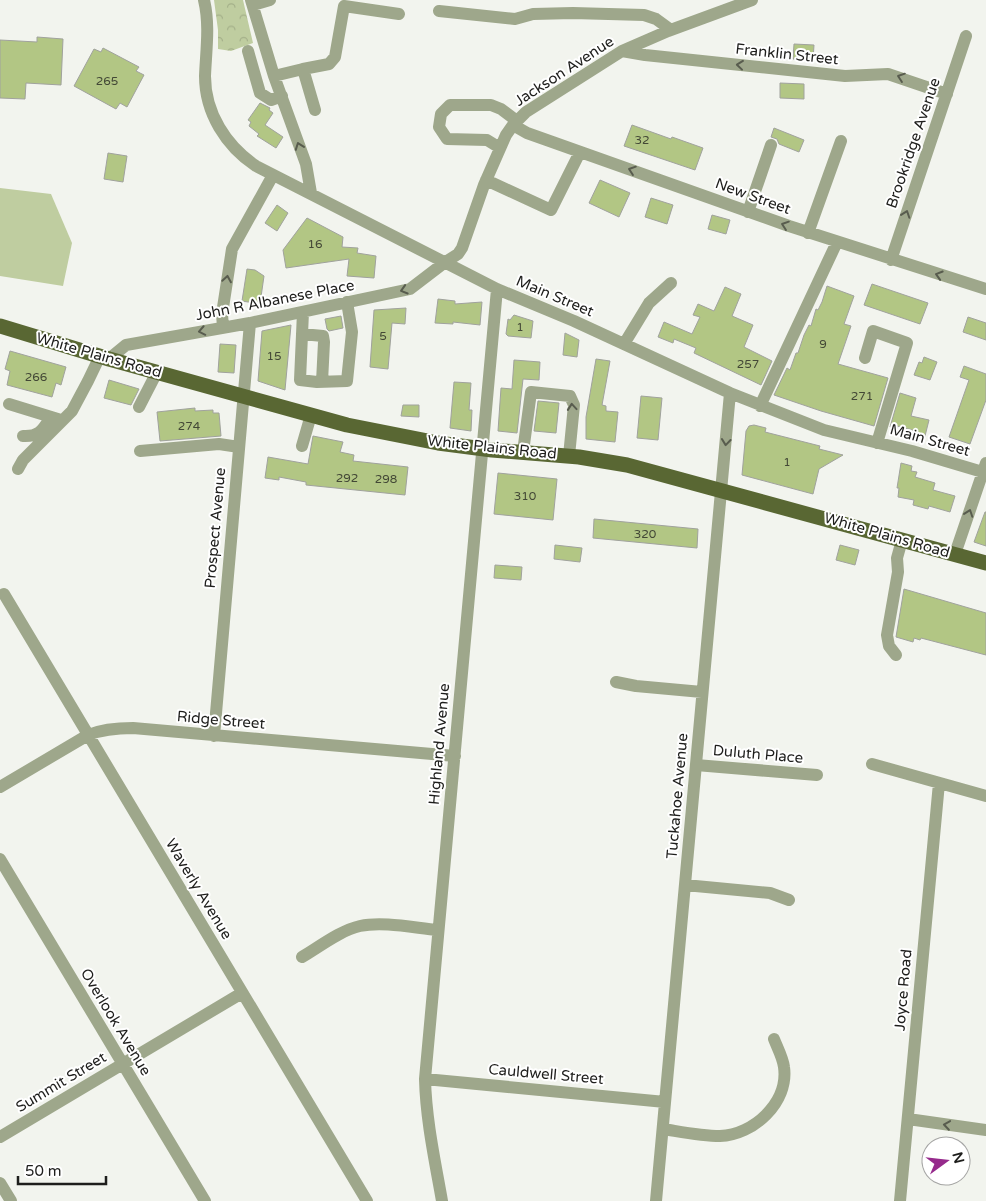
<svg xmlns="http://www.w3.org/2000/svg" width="986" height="1201" font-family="'Varela Round',sans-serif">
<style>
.grass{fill:#bfcda0}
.forest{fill:url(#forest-crowns)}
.building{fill:#b2c684;stroke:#a0a29d}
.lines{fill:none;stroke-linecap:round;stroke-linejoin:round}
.minor{stroke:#9ea78b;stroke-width:12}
.major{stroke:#596733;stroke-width:15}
.oneway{stroke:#585c4e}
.labels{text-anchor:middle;stroke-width:4;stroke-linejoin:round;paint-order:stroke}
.number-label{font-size:12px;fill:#434836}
.street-label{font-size:15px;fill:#1e1e1c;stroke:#fff}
</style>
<defs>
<pattern id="forest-crowns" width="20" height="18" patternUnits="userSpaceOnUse" patternTransform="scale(1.25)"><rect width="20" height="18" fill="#bfcda0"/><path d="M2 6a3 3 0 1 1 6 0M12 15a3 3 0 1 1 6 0" fill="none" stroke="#a4b089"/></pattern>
</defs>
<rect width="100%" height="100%" fill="#f2f4ee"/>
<path class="grass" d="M0 188 51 194 72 243 63 286 0 276Z"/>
<path class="forest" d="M214 0H243L253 43 231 51 218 49V30Z"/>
<path class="building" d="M37 37 63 39 61 85 26 83 25 99 0 98V40L37 42Z
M794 44 814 45 813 60 793 59Z
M103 48 139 67 136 71 144 75 127 107 120 103 116 109 74 86 94 49 101 52Z
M780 83 804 84V99L780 98Z
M260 103 270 108 269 110 273 113 265 125 283 137 276 148 257 136 259 134 249 126 251 122 248 120Z
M632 125 671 139 672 137 703 148 695 170 624 146Z
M774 128 804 140 799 152 779 144 777 139 771 137Z
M108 153 127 156 123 182 104 179Z
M600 180 630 193 619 217 589 203Z
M651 198 673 205 667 224 645 217Z
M277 205 288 213 277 231 265 223Z
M712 215 730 220 726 234 708 229Z
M307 218 343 237 342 247 358 248 357 253 376 256 374 278 347 276 349 259 286 268 283 250Z
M247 269 255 270 264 276 260 304 242 301Z
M872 284 928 303 920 324 864 305Z
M827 286 854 296 844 324 851 326 838 364 888 378 874 426 821 411 774 395 787 368 790 370 796 353H798L804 335 809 325 811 326 816 309 818 310 822 302Z
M725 287 741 294 732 316 753 325 744 347 772 361 761 385 694 353 696 348 674 339 673 343 658 337 664 322 692 334 700 317 693 315 698 304 714 311Z
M438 299 455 301V304L482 302 480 325 453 322V324L435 323Z
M406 308 405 324 392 323 388 369 370 367 374 310Z
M514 315 533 321 531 338 508 336 506 334 508 319 510 320Z
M341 316 343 328 329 331 327 329 325 319Z
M968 317 986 323V340L963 332Z
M291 325 285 390 258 381 262 331Z
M565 333 579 340 577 357 563 355Z
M220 344 236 345 234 373 218 372Z
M10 351 66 367 61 385 56 383 52 397 7 385 10 371 5 369Z
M924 357 937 362 930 380 914 375 919 362 922 363Z
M596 359 610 361 602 405 606 406V411L618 412 615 442 586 439V417Z
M514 360 540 362 539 380 523 379 517 433 498 431 501 388 512 389Z
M964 366 986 374V400L970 444 949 437 969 380 960 377Z
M109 380 139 389 131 405 104 398Z
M454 382 471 383 469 410H472L471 431 450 428Z
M900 393 916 398 911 416 929 420 924 440 914 438 916 431 897 426V429L890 427Z
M641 396 662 398 658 440 637 438Z
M538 401 559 403 556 433 534 431Z
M403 405H419V417L401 416Z
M195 408V411L213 410V413H219L221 436 160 441 157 412Z
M754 425 766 428 765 432 820 446 819 449 843 455 819 469 813 494 742 475 746 431 749 426Z
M313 436 343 442 340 452 354 455 353 461 408 467 405 495 306 485V482L279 477V480L265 478 268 457 308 464Z
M901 463 912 466 911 471 917 472 915 477 935 483 933 490 955 496 950 512 929 506 928 509 913 505 914 500 898 497 899 488H897Z
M498 473 557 479 553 520 494 514Z
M985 512H986V546L974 542Z
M594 519 698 529 697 548 593 538Z
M555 545 582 548 580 562 554 559Z
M840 545 859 550 855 565 836 560Z
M495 565 522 567 521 580 494 578Z
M904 589 986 613V655L921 638 920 640 914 638 913 642 896 637Z"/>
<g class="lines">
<path class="minor" d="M204 0C210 25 206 51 205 76 205 113 226 146 256 166L497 289 574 321 730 393 824 430 912 451 986 473
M251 0 274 76 306 164 311 193
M253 5 270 0
M439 11 515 19 533 14 573 13 644 15 656 19 671 30
M248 51 260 93 271 100 282 96
M622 51 645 55 845 76 888 74 947 94
M303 69 329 64 335 57 344 6 399 14
M274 76 303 69 315 110
M513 125 527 133 789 226 986 289
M500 148 487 140 447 139 439 127 441 114 450 105H491L501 109 517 121
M486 180 551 210 580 152
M748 212 771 145
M808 233 841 141
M891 260 966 36
M303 312 300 380 317 382 347 381 352 332 347 302
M223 327 222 314 232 249 273 175
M302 334 323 336 324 342 322 382
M624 344 649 303 671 283
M865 358 873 331 907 343 877 443
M109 359 126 345 250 323 410 289 444 263 458 254 462 248 484 185 506 135 513 125 526 112 622 51 668 31 752 0
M9 404 61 420
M760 406 837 242
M139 407 157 372
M23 436C40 437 43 429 51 417
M302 446 311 415
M140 451 219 444 239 447
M523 452 531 392 570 396 574 405 569 456
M18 469 23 460 72 411 88 381 100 356
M955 554 986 463
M4 594 367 1201
M896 655 889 646 887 635 898 572 897 558 902 540
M616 682 636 686 702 692
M214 736 250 323
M872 764 986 796
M696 765 817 775
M0 787 88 735C103 729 117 728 133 728L455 756
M0 859 205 1201
M685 885 770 893 789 900
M302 957C319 947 341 930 360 926 383 921 415 928 438 930
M425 1079 665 1102
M908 1119 986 1130
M663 1129C682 1132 701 1136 720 1136 753 1135 789 1103 784 1067 783 1058 777 1047 774 1039
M0 1137 242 993
M0 1183 11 1201
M442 1201C435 1161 426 1120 425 1079L497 289
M656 1201 730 393
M900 1201 939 783"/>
<path class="major" d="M0 326 109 359 347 425 438 443 492 450 579 457 627 465 986 563"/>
</g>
<defs><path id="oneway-chevron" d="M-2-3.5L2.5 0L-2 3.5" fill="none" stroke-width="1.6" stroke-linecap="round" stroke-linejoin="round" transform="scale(1.25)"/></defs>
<g class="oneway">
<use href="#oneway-chevron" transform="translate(740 65) rotate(-174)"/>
<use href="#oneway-chevron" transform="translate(901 77) rotate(-161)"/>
<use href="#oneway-chevron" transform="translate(299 146) rotate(-110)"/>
<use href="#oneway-chevron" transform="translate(632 170) rotate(-161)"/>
<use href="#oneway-chevron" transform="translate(906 214) rotate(-71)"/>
<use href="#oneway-chevron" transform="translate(785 225) rotate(-161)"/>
<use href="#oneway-chevron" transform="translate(939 275) rotate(-163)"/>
<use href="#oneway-chevron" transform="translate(227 279) rotate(-81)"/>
<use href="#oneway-chevron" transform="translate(404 290) rotate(163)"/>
<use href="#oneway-chevron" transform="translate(202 331) rotate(169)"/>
<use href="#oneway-chevron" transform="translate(572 407) rotate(-95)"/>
<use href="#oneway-chevron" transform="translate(726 442) rotate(96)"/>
<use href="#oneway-chevron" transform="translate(969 513) rotate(-71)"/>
<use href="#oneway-chevron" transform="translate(947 1125) rotate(-172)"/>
</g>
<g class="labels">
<g class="number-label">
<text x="107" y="85">265</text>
<text x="642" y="144">32</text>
<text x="315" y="248">16</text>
<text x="520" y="331">1</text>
<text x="383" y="340">5</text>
<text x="823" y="348">9</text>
<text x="274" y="360">15</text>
<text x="748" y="368">257</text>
<text x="36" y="381">266</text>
<text x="862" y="400">271</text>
<text x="189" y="430">274</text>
<text x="787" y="466">1</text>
<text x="347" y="482">292</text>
<text x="386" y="483">298</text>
<text x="525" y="500">310</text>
<text x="645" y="538">320</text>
</g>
<g class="street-label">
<text transform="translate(787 54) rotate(6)" y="5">Franklin Street</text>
<text transform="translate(564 71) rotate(-33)" y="5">Jackson Avenue</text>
<text transform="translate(913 143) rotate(-71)" y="5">Brookridge Avenue</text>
<text transform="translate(753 196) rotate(20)" y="5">New Street</text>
<text transform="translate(555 296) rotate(23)" y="5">Main Street</text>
<text transform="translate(275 300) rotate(-11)" y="5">John R Albanese Place</text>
<text transform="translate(99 355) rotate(16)" y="5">White Plains Road</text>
<text transform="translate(930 440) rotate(16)" y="5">Main Street</text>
<text transform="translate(492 447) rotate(6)" y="5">White Plains Road</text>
<text transform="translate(215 528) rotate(-85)" y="5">Prospect Avenue</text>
<text transform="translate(887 535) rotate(16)" y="5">White Plains Road</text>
<text transform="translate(221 720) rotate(5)" y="5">Ridge Street</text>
<text transform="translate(439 744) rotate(-85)" y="5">Highland Avenue</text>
<text transform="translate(758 754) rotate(5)" y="5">Duluth Place</text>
<text transform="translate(677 796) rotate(-85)" y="5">Tuckahoe Avenue</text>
<text transform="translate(199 889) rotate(59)" y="5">Waverly Avenue</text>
<text transform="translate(903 990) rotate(-85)" y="5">Joyce Road</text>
<text transform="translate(116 1022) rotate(59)" y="5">Overlook Avenue</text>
<text transform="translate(546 1074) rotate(5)" y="5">Cauldwell Street</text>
<text transform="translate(61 1082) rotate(-31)" y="5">Summit Street</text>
</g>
</g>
<g transform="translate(946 1161) rotate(75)"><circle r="24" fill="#ffffff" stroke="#a5a5a4"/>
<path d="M0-4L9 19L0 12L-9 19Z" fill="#962a8c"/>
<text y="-8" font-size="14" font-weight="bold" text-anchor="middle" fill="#1e1e1c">N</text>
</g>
<path d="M18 1176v8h88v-8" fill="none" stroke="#1e1e1c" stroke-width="2.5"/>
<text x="25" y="1176" font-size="15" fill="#1e1e1c" stroke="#ffffff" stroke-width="4" paint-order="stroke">50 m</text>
</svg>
